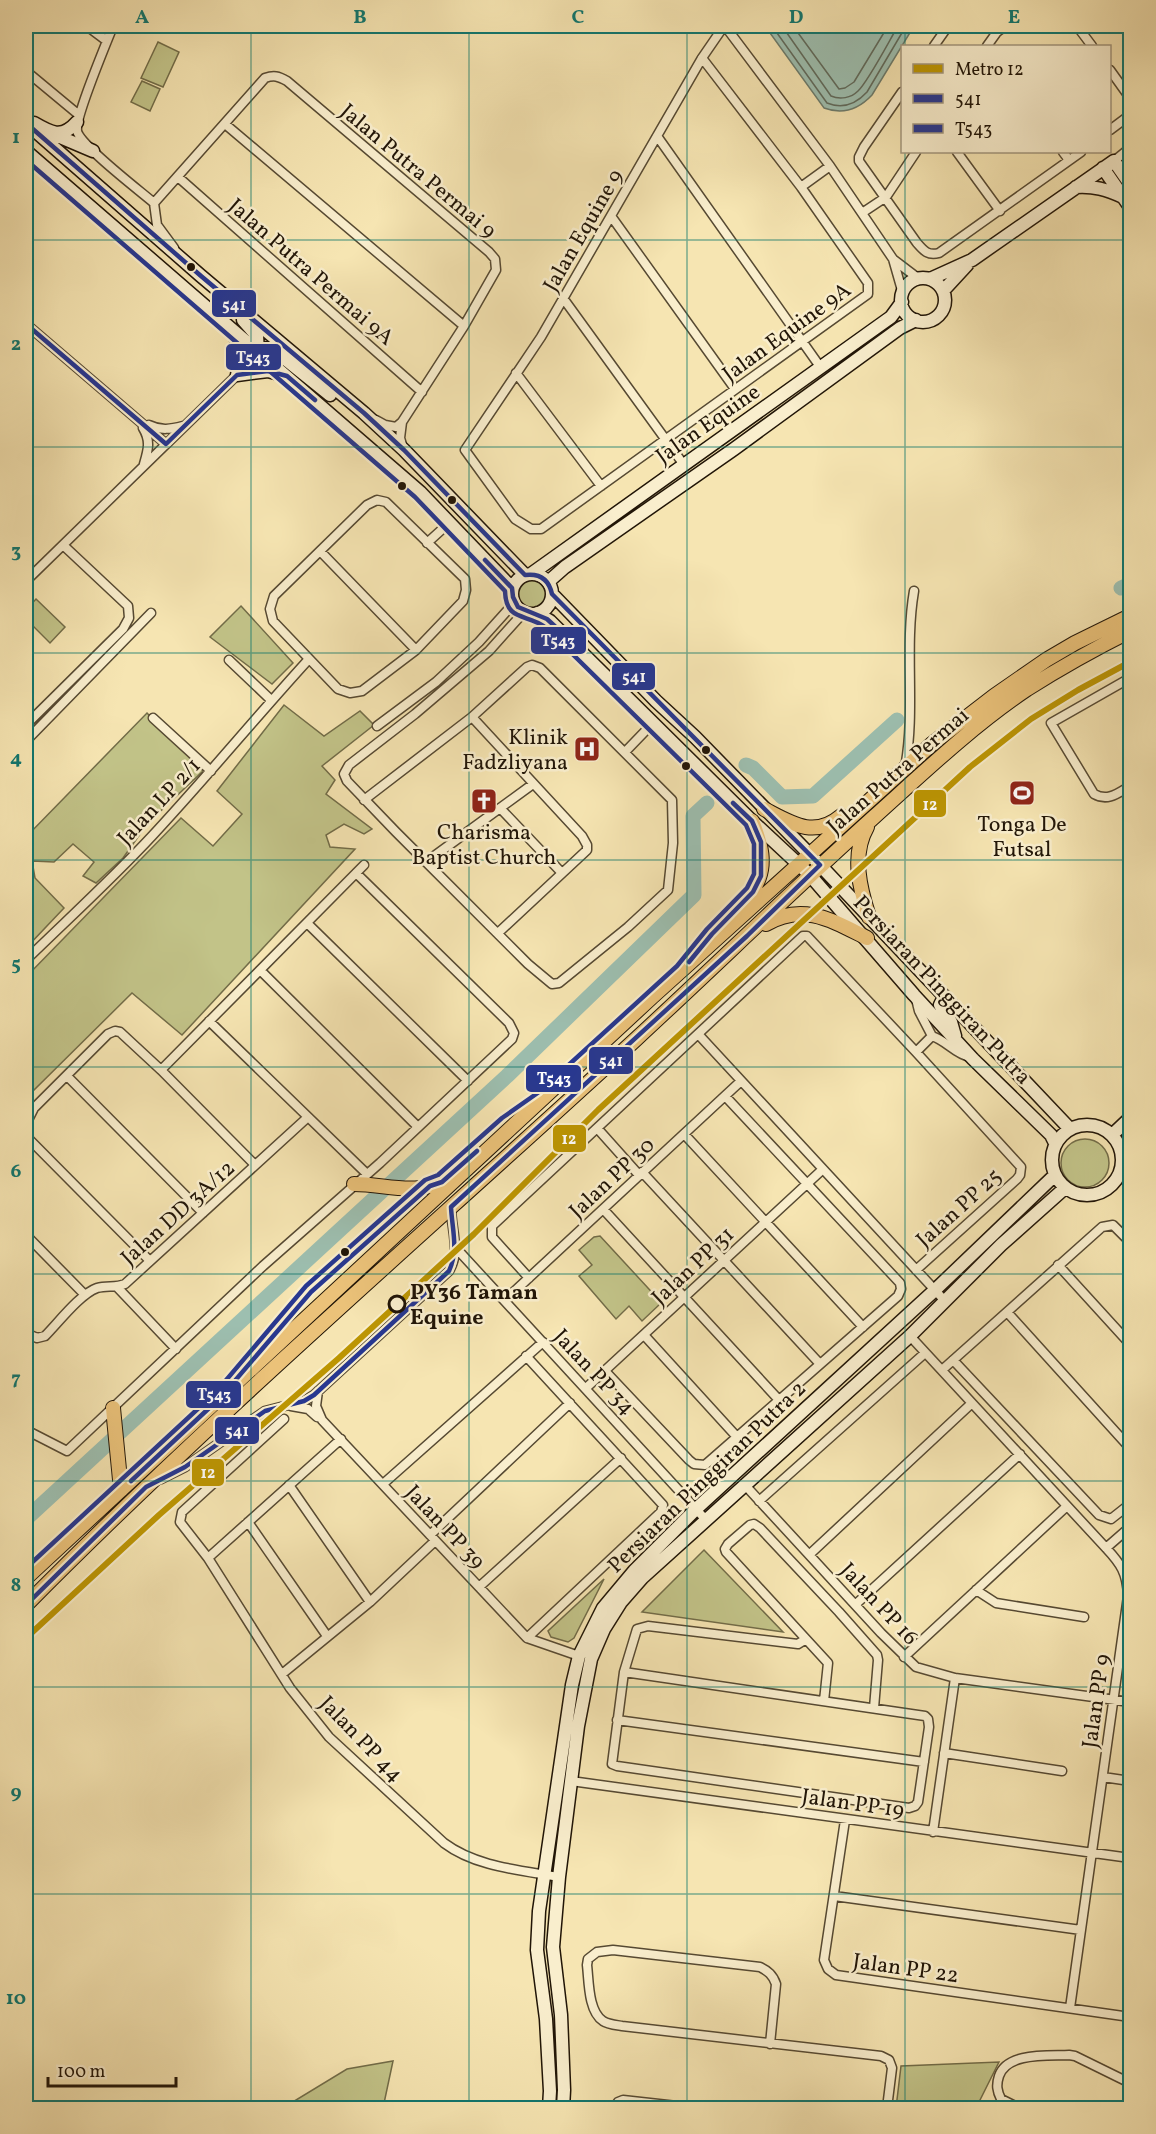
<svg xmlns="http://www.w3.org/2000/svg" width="1156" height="2134" font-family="Vollkorn,serif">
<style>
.green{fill:#c2c388;stroke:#726c48;stroke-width:1.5}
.water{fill:#9dbfb0;stroke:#6b7b6c;stroke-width:1.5}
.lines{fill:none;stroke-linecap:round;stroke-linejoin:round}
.shore{stroke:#5f6a5c;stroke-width:1.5}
.river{stroke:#9dbfb0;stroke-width:15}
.street-casing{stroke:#564932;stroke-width:11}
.secondary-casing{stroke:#211507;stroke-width:15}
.primary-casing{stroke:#211507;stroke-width:16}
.street{stroke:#f9eecd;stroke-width:8}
.secondary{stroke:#f9eecd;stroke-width:12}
.primary{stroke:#ebc279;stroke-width:14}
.bus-1-casing{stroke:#f9eecd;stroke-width:9}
.bus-2-casing{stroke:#f9eecd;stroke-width:9}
.bus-1{stroke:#283890;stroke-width:4.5}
.bus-2{stroke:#283890;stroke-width:4.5}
.metro-1-casing{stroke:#f9eecd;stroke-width:10}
.metro-1{stroke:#bc9502;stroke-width:6}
.grid{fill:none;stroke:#0f766e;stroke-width:1.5;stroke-opacity:0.55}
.bus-dot{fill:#211507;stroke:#f9eecd;stroke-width:2}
.stop-dot{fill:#f9eecd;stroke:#211507;stroke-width:3}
.labels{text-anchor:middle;stroke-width:5;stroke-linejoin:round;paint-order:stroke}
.street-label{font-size:22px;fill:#211507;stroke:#f9eecd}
.poi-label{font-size:22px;fill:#211507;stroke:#f9eecd}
.stop-label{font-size:22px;font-weight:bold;fill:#211507;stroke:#f9eecd;text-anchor:start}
.line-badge{stroke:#f9eecd;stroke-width:2}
.badge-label{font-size:16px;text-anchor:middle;font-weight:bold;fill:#fff}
.neatline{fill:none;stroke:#0f766e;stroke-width:2}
.grid-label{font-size:20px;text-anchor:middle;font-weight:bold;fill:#0f766e}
</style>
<rect width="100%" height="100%" fill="#f6e5b2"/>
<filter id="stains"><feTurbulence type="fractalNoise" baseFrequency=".00333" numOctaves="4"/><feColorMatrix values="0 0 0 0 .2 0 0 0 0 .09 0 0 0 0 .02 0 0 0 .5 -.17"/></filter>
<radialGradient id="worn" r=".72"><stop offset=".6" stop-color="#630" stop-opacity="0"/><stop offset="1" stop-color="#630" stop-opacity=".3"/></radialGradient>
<path class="green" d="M158 42 179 52 163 87 141 78Z
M142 81 160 89 150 111 131 102Z
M518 594a14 14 0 1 1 28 0a14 14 0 1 1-28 0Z
M36 599 65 627 50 643 26 619V610Z
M241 606 293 663 272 684 210 637Z
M284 705 324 736 360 711 374 725 322 766 335 780 326 794 372 829 364 834 344 824 326 835 330 847 355 849 182 1035 132 993 29 1095 26 1100V977L181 818 213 846 242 814 217 791Z
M147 713 203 771 148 823 123 858 96 883 83 876 94 862 73 844 54 862 32 861 35 878 64 908 26 948V837Z
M1061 1163a24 24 0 1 1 48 0a24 24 0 1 1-48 0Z
M600 1236 660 1301V1304L642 1321 629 1306 616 1319 579 1276 592 1265 579 1250 594 1237Z
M704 1550 783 1632 642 1612Z
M604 1579 574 1638 568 1642 551 1637 548 1631Z
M393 2061 383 2108H334L291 2103 347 2069Z
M999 2062 976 2108H896L901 2066Z"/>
<path class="water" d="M765 26H912L911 31 872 95C858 110 843 115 824 108Z"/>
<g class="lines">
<path class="shore" d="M772 26 827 103C842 109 856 104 867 92L906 26
M782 26 831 96C840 100 851 98 858 91 869 80 889 41 898 26
M793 26 839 89 845 88 854 82 888 26"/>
<path class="river" d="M1121 588 1130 584
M746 765 753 768 782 797 813 796 897 720
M26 1519 507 1076 694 895 693 816 707 803"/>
<defs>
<path id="street" d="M87 26 107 41
M113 26C106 44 75 117 77 131 80 145 140 191 154 203
M725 26 830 166 893 259 903 294
M1077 26 1092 46
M934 46 948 26
M987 46 997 32 1005 26
M702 58 801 187 868 283V294L541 529H531L515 519 465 450 541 337 702 58 724 26
M1110 70 1130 98
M26 71 79 115
M902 92 864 147 859 157V161L917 243C924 251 928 256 939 253L1081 152
M225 124 464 326
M1110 130 1130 115
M657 136 821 368
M957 152 1000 211
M1063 152 1069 160
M1114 161 1130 148
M178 177 422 392
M801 187 830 166
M154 203 265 78C274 75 278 76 287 81L489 252 495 259 496 270 464 326 402 422 396 427 385 425 376 420
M154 203 157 225 174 248
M862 213 886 197 916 152
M611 216 735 389
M894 260 919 279
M563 298 684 465
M26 324 166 444
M516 373 601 486
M402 422 400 438 403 448
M149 425C161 431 171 429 183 426
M143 428C151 441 148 450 144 464
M377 500 386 502 465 579 466 590 463 601 416 650 362 691 350 693 338 689 273 621 270 609 274 596 367 505Z
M427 543 449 523
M320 551 416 650
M26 581 237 375 258 351
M229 660 271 700
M1130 678 1051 723 1094 794C1108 802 1118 793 1130 786
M472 717 582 836 587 845V850L498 933
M153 718 211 771
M26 725 123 629 129 618 128 606 63 545
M377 726 436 682 479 642 514 603
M26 741 151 613
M625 752 653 723
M905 768C916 709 904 650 914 591
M364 800 472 717 527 667 532 665 540 668 672 800 673 843 668 890 628 927 559 983 552 984 528 964 396 832 347 781 344 774 349 765 415 714 489 651 524 612
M500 808 562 873
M426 862 533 784
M307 923 468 1081
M26 960C68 919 112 879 152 836 206 778 256 717 309 659
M260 970 418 1127
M916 999 919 1011 932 1036
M209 1021 367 1174
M698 1034 945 1301
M932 1036C947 1041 955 1054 970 1057
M916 1052 932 1036
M161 1070 364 865
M67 1076 203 1213
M26 1124 34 1108 108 1034 115 1031 120 1032 161 1070 255 1165
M597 1128 639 1175
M684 1134 863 1327
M26 1136 150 1261
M642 1172 820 1364
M603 1209 779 1400
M26 1235 85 1295
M456 1248 706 1520
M1058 1265 1130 1344
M529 1278 492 1237V1226L803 936H807L916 1052 1021 1167 1020 1175 1017 1179 916 1270
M117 1287 176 1349
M505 1300 741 1081
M1007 1312 1130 1448
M26 1333 37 1338 45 1336C58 1323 80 1294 97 1288 107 1285 115 1288 125 1284L308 1117
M644 1335 737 1437
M910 1336 1106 1548C1121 1564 1127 1573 1128 1596L1070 2008
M526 1356 663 1505 661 1512 527 1638
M953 1360 1099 1515 1111 1519 1130 1504
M942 1370 1102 1227 1113 1225 1130 1242
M605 1371 689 1460 694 1464 705 1465 898 1296 901 1289 900 1283 725 1096
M586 1388 823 1169
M318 1391 316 1406 322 1420 527 1638 579 1656
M291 1406 308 1409 317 1417
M284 1419 182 1512 180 1522 208 1558 290 1688 329 1737 444 1843C476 1867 520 1870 559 1877
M26 1430 67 1451 263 1266 380 1163 512 1039 514 1033 509 1023 356 873
M161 1479 185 1467 265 1411 304 1401 314 1395 449 1271C461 1251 451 1229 451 1207
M383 1484 543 1342
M744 1484 881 1633 916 1667 955 1678 1130 1702
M289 1485 370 1602
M759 1501 925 1353
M248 1522 327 1636
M430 1535 570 1403
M1106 1548 1130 1527
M810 1554 972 1403
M208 1558 341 1439
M479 1587 621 1458
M976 1590 996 1603 1084 1617
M856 1604 1020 1454
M904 1657 1067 1506
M624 1672 925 1716 928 1719 929 1727 918 1802 915 1806 909 1808 617 1766 612 1764 624 1672 637 1629 648 1626 798 1644 806 1639
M282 1674 370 1602 435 1541
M824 1701 828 1663 726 1552 725 1549 728 1544 750 1525 754 1524 760 1528 839 1612 877 1655 878 1660 874 1708
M617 1720 924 1762
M944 1753 1062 1771
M1103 1777 1130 1781
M571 1781 1130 1858
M845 1820 824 1960 828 1969 836 1975 1130 2017
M933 1832 955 1678
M834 1896 1081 1930
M770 2044 776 1984C773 1975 768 1971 760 1967L613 1950 597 1952 588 1959 587 1965C589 1981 588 2011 603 2021 607 2024 616 2025 622 2026L881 2056 889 2060 892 2068 887 2108
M614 2108 618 2102 623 2100 695 2108
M1019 2108 1001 2099C997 2091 996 2085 999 2076 1007 2052 1048 2056 1069 2055L1075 2056 1130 2083"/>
<path id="secondary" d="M26 123 201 276 364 413 404 450 525 575
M34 123C51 133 62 139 77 122
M53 134 93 151
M26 151 420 492 512 588
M1103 168 1130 207
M1076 187C1094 186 1106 189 1123 197
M901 300a22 22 0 1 1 44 0a22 22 0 1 1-44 0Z
M930 279 972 260 1114 161 1130 184
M943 291 967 265
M243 320 257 336 258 351
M233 333C241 347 241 359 237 375L268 371 283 375
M258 351 264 348 274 350 330 395
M531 574 891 317 902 302
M512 594a20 20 0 1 1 40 0a20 20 0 1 1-40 0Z
M548 582 565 567 734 449 900 328 916 320
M552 594 656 701 695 737 820 865 1070 1129
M537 613 550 621 752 821 809 874 914 995 973 1059 1051 1135 1055 1143
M944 997 940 1005 951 1022 955 1036
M1052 1160a35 35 0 1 1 70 0a35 35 0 1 1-70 0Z
M1112 1135 1130 1118
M549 2108 550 2091 546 2019 537 1950 539 1911 572 1685 579 1656 603 1608 634 1571 696 1509 935 1290 1054 1176
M563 2108 564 2090 561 2015 553 1947 559 1877 578 1726 591 1659 604 1629 621 1602 642 1578 910 1336 1001 1245 1065 1188"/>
<path id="primary" d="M764 809C791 823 814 839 841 816
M867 827C851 855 860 889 869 917
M766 924C803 902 833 921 867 938
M720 926C757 889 774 875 752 821
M354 1184C389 1184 423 1200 452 1173
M113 1408 121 1490
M26 1578 652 997 933 743 994 696 1046 660 1075 643 1130 616
M26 1605C221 1408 431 1228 635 1040 715 966 793 890 874 817 923 773 972 726 1027 689 1060 668 1096 648 1130 631"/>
</defs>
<use href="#street" class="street-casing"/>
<use href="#secondary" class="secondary-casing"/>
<use href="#primary" class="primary-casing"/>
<use href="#street" class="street"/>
<use href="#secondary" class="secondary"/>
<use href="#primary" class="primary"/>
<defs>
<path id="bus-1" d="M26 123 201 276 364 413 404 450 525 575C540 573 549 580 552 594L820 865 747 936 451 1207C452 1229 459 1250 449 1271L314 1395 304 1401 265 1411 185 1467 146 1487 26 1605
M26 324 166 444 237 375 268 371 287 376 315 400
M485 560 512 588 513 597 518 607 547 619 572 642
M689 962 712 934 753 892 761 876V842L752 821 733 803
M131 1481 221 1397 311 1292 430 1186 442 1182 477 1151"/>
<path id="bus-2" d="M26 160 415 497 505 591C506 622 526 613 545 627L746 825 754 844V874L747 888 707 929 677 966 539 1092 502 1118 438 1175 425 1180 306 1286 216 1392 26 1568"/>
</defs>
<use href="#bus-1" class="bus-1-casing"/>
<use href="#bus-2" class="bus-2-casing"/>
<use href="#bus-1" class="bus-1"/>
<use href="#bus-2" class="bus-2"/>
<defs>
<path id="metro-1" d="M26 1638 159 1515 339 1358 474 1234 598 1110 970 767 1031 719 1078 690 1130 662"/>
</defs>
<use href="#metro-1" class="metro-1-casing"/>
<use href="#metro-1" class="metro-1"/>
</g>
<path class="grid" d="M251 26V2108M469 26V2108M687 26V2108M905 26V46M905 152V2108M26 240H1130M26 447H1130M26 653H1130M26 860H1130M26 1067H1130M26 1274H1130M26 1481H1130M26 1687H1130M26 1894H1130"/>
<defs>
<symbol id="hospital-square" viewBox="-11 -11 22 22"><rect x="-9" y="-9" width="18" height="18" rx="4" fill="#8f2418" stroke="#f9eecd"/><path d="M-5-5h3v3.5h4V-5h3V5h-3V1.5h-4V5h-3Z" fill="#fff"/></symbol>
<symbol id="stadium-square" viewBox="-11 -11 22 22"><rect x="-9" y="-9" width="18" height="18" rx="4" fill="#8f2418" stroke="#f9eecd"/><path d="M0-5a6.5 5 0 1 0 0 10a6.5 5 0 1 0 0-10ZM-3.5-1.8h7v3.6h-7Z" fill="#fff"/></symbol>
<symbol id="church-square" viewBox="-11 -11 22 22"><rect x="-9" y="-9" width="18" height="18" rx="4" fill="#8f2418" stroke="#f9eecd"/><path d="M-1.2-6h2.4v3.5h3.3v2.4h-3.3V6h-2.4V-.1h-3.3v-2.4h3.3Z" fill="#fff"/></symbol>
</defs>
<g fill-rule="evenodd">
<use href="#hospital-square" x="572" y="734" width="30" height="30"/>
<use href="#stadium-square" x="1007" y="778" width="30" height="30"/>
<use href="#church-square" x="469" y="786" width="30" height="30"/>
</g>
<g class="bus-dot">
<circle cx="191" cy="267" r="5"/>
<circle cx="402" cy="486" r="5"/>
<circle cx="452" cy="500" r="5"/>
<circle cx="706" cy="750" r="5"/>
<circle cx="686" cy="766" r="5"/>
<circle cx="345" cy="1252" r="5"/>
</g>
<circle class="stop-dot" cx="397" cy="1304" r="8"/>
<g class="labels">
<g class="street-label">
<text transform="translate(419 170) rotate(40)" y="8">Jalan Putra Permai 9</text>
<text transform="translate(582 230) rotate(-60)" y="8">Jalan Equine 9</text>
<text transform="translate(312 271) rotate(41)" y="8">Jalan Putra Permai 9A</text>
<text transform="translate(786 331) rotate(-36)" y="8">Jalan Equine 9A</text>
<text transform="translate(707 423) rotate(-35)" y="8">Jalan Equine</text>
<text transform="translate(897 770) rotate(-41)" y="8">Jalan Putra Permai</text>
<text transform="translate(158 801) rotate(-47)" y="8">Jalan LP 2/1</text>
<text transform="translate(943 989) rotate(47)" y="8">Persiaran Pinggiran Putra</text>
<text transform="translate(611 1177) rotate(-43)" y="8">Jalan PP 30</text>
<text transform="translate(958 1207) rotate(-42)" y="8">Jalan PP 25</text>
<text transform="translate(177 1212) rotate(-42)" y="8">Jalan DD 3A/12</text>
<text transform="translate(692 1265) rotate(-43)" y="8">Jalan PP 31</text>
<text transform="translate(595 1371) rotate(47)" y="8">Jalan PP 34</text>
<text transform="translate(706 1476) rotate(-44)" y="8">Persiaran Pinggiran Putra 2</text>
<text transform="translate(446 1526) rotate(47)" y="8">Jalan PP 39</text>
<text transform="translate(880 1603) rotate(47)" y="8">Jalan PP 16</text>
<text transform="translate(1095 1701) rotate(-82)" y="8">Jalan PP 9</text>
<text transform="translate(362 1738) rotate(46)" y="8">Jalan PP 44</text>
<text transform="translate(853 1802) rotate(8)" y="8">Jalan PP 19</text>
<text transform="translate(906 1967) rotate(8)" y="8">Jalan PP 22</text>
</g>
<g class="poi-label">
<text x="568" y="744" text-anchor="end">Klinik<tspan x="568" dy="25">Fadzliyana</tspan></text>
<text x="1022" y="831">Tonga De<tspan x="1022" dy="25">Futsal</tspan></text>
<text x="484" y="839">Charisma<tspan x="484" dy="25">Baptist Church</tspan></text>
</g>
<g class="stop-label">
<text x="410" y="1299">PY36 Taman<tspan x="410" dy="25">Equine</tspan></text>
</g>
</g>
<g class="line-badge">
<rect x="211" y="289" width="46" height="29" rx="6" fill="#283890"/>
<rect x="225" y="343" width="57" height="28" rx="6" fill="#283890"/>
<rect x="530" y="626" width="57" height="29" rx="6" fill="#283890"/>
<rect x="611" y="662" width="45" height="29" rx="6" fill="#283890"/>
<rect x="913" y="789" width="34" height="29" rx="6" fill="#bc9502"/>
<rect x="588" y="1046" width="46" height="29" rx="6" fill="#283890"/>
<rect x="525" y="1064" width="57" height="29" rx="6" fill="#283890"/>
<rect x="552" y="1124" width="35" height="29" rx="6" fill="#bc9502"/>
<rect x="185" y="1380" width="57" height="29" rx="6" fill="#283890"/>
<rect x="214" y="1416" width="46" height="29" rx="6" fill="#283890"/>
<rect x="191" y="1458" width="34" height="29" rx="6" fill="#bc9502"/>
</g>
<g class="badge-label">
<text x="234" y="310">541</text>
<text x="253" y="363">T543</text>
<text x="558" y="646">T543</text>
<text x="634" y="682">541</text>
<text x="930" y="810">12</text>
<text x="611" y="1066">541</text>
<text x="554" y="1084">T543</text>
<text x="569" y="1144">12</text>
<text x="214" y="1400">T543</text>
<text x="237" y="1436">541</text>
<text x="208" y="1478">12</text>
</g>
<rect width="1156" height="2134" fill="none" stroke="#f6e5b2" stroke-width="66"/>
<rect x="901" y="45" width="210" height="108" fill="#f9eecd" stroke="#a3977e" stroke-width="1.5"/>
<rect x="913" y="64" width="30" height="9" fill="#bc9502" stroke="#a3977e" stroke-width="1.5"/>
<text x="955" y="75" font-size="18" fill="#211507">Metro 12</text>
<rect x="913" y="94" width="30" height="9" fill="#283890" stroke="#a3977e" stroke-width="1.5"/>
<text x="955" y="105" font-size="18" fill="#211507">541</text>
<rect x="913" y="124" width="30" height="9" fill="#283890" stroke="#a3977e" stroke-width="1.5"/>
<text x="955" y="135" font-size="18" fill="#211507">T543</text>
<path d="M48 2077v9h128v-9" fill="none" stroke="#211507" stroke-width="3"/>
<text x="57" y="2077" font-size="18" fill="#211507" stroke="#f9eecd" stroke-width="4.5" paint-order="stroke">100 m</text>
<rect x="33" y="33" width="1090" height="2068" class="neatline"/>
<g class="grid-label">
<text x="142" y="23">A</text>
<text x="360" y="23">B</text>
<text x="578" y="23">C</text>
<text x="796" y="23">D</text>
<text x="1014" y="23">E</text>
<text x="16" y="143">1</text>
<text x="16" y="350">2</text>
<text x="16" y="557">3</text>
<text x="16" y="764">4</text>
<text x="16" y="970">5</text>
<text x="16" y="1177">6</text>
<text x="16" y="1384">7</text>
<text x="16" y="1591">8</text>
<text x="16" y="1798">9</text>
<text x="16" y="2004">10</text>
</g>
<rect width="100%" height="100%" filter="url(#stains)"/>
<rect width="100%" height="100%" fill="url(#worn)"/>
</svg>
